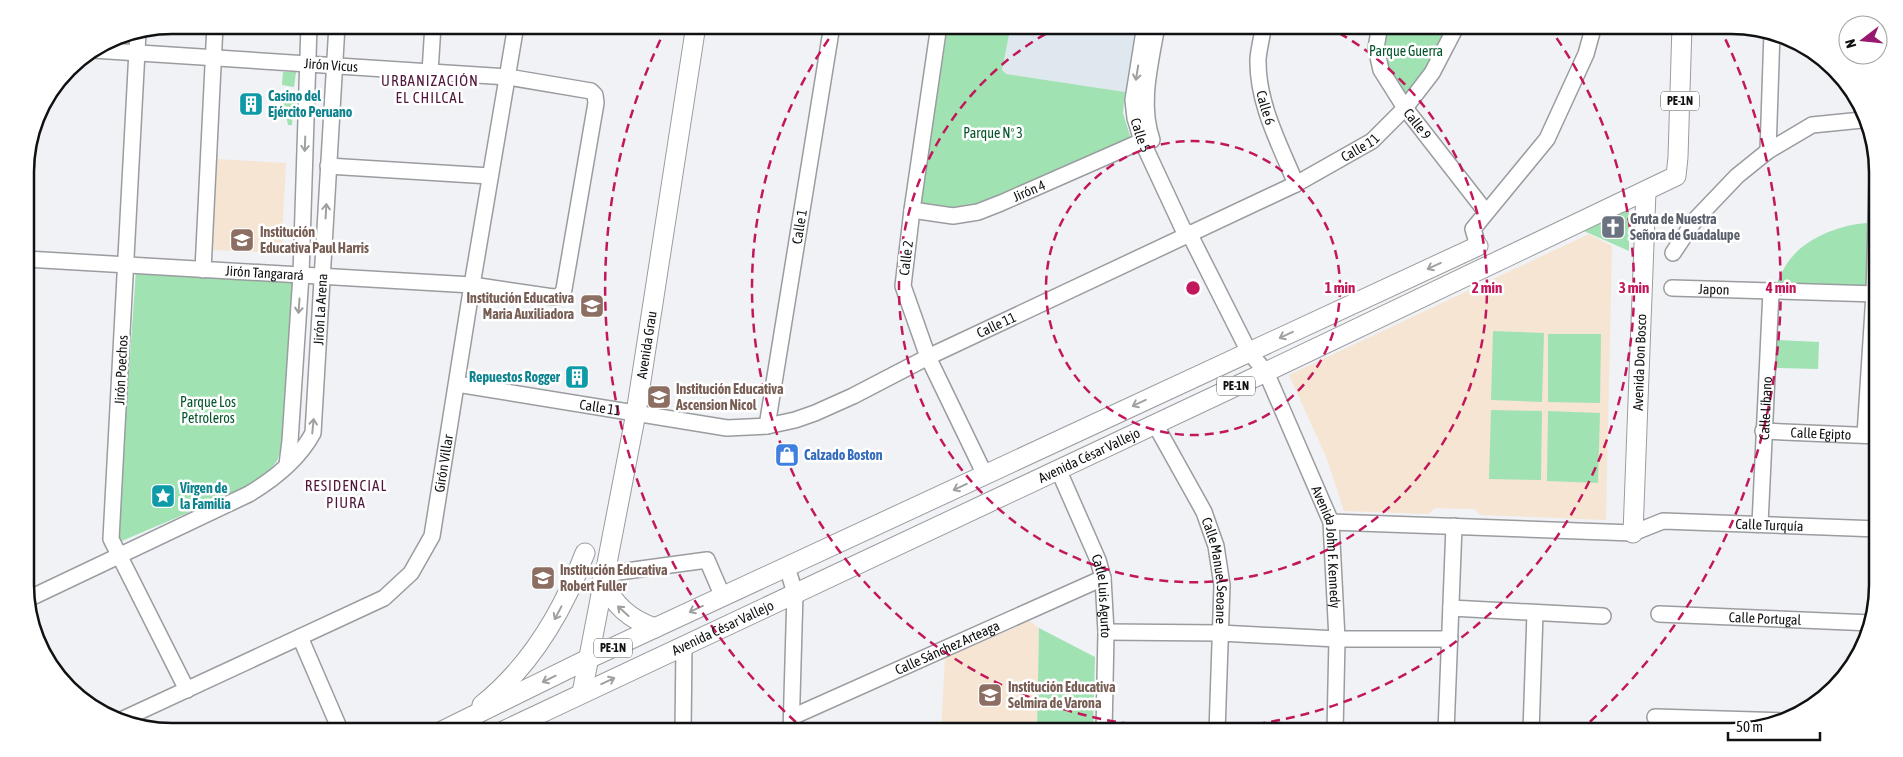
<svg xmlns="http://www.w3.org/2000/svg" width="1903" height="757" font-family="'Asap Condensed',sans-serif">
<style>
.built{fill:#dfe7ef}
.education{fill:#f6e5d3}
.green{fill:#a0e2b2}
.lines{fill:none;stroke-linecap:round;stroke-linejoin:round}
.minor-casing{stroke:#9a9c9f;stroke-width:18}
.major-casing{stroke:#9a9c9f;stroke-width:21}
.minor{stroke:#fff;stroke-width:15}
.major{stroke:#fff;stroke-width:19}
.oneway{stroke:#9fa0a0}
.ring{fill:none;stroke:#c2185b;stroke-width:2.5;stroke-dasharray:9 6}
.labels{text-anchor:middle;stroke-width:5;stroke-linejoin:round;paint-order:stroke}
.shield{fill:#fff;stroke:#585859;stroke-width:1}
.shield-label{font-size:12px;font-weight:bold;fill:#101112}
.park-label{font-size:14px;fill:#035529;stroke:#fff}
.street-label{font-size:14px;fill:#101112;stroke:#fff}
.culture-label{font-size:14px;font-weight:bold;fill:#0d838f;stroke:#fff;text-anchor:start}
.worship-label{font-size:14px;font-weight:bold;fill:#5b616d;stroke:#fff;text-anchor:start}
.education-label{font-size:14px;font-weight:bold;fill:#785e54;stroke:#fff;text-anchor:start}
.shop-label{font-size:14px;font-weight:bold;fill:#366cbe;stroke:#fff;text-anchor:start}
.neighbourhood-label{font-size:15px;letter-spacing:1px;fill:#50153c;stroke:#fff}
.rim{fill:none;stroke:#101112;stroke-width:2.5}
.centre{fill:#c2185b;stroke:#fff;stroke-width:2.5}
.ring-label{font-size:15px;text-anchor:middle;font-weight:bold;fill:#c2185b;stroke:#fff;stroke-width:5;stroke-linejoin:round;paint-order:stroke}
</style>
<rect width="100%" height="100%" fill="#f0f2f5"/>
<path class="built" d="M1011 25H1136L1125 92 1006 74 1002 71Z"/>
<path class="education" d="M217 159 286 163 281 253 212 250Z
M1589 234 1612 246 1606 520 1480 515 1475 509H1464L1435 508 1428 514 1344 511 1327 459 1289 375Z
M1030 621 1039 628 1037 732H941L945 658Z"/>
<path class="green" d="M948 25H1011L1002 70 1006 74 1125 92 1123 113 1131 139 978 205 962 209 920 204Z
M1383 25H1451L1441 50 1404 97 1377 55Z
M283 72H296L294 87 282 85Z
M284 91H295L292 125H288L287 120 283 118Z
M1629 206V251L1584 231 1583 225Z
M1867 223 1866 286 1775 287C1779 278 1783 269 1788 262 1805 238 1839 225 1867 223Z
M136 270 297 280 289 428 277 461 265 476 251 486 117 543Z
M1493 331 1544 333 1542 402 1491 400Z
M1548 334H1601L1600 403 1548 402Z
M1777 340 1819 342 1818 369 1776 368Z
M1491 410 1542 411 1541 480 1489 479Z
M1548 411 1600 413 1598 483 1547 481Z
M1039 628 1095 657 1093 732H1037Z
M824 726 890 728V732H823Z"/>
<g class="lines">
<defs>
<g id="minor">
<path d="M939 25 912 210 903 286 928 357 985 475"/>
<path id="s1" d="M1145 25 1133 100 1135 118 1142 141 1183 229 1190 235 1249 352 1266 372 1331 522 1337 639 1335 732"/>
<path id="s2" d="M1264 25C1262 36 1259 48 1258 59 1257 103 1280 145 1296 184"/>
<path id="s3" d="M1380 25 1376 48 1381 70 1405 108 1486 212"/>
<path d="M138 32 111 539 187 690"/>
<path d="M430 72 433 25"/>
<path d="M1152 140C1139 103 1151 62 1157 25"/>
<path d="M1768 151 1772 32"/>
<path d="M328 166 490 176"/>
<path d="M25 183 27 155"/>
<path id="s4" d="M912 210 953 216 978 212 1001 203 1142 141"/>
<path d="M1478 246 1473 229 1547 139 1586 54 1594 25"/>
<path d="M1673 253 1695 220 1737 176 1768 151 1812 125 1862 120"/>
<path id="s5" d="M26 259 472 285 553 297 561 296 564 289 596 103 595 95 591 91 508 77 93 50"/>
<path d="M203 270 215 25"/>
<path id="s6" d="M1672 288 1877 294"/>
<path id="s7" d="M457 384 727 428 767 426 795 420 815 413 853 396 928 357 1296 184 1372 141 1405 108 1432 73 1457 25"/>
<path id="s8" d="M1155 424 1204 512 1216 546 1222 585 1217 732"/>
<path id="s9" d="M767 426 832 25"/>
<path id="s10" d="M1763 431 1878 436"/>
<path d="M1865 435 1874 294 1877 182"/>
<path d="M287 465 290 441 301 275 309 25"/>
<path id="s11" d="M1058 469 1098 560 1103 578 1106 632 1104 732"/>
<path id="s12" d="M1331 522 1633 533 1663 521 1878 529"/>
<path id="s13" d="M1760 524 1771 291"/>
<path d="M787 567 795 593 791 732"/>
<path d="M604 574 707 560 723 597"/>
<path id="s14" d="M28 599 249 494C274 479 299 459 313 433L337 25"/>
<path d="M1451 608 1603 616"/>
<path id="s15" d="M1659 614 1872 623"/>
<path d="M1106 632 1220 633 1337 639H1450"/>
<path d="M300 637 341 732"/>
<path id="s16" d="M792 717 1103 578"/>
<path d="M1655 717 1784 721"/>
<path id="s17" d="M119 721 384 598 411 573 432 536 472 285 516 25"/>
<path d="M683 732 684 645"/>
<path d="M1446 732 1454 526"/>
<path d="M1531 732 1535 613"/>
</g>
<g id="major">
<path id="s18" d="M1633 533 1646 191"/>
<path d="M602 580C614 605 629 619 655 628"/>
<path id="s19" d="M582 693 636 413 696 25"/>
<path d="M482 705C532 665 563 611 585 553"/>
<path d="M440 732 588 659 1478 246"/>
<path id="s20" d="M501 732 1266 372 1676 176 1678 157 1682 25"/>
</g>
</defs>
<use href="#minor" class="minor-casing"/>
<use href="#major" class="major-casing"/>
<use href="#minor" class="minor"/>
<use href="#major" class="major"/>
</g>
<defs><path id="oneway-shaft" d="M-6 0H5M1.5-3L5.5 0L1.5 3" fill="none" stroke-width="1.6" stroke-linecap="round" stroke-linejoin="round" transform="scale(1.25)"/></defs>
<g class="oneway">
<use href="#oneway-shaft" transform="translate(1137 73) rotate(99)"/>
<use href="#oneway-shaft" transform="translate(305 144) rotate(92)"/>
<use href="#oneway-shaft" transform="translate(326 211) rotate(-87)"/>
<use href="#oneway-shaft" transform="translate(1434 266) rotate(155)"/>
<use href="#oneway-shaft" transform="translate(299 306) rotate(94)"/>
<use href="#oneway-shaft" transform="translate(1286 335) rotate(155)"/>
<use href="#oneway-shaft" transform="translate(1139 403) rotate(155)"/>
<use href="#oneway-shaft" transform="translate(313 426) rotate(-84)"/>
<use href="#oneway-shaft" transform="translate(960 487) rotate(155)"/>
<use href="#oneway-shaft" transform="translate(696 609) rotate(155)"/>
<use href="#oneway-shaft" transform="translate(623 611) rotate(-138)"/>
<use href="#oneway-shaft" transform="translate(558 613) rotate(118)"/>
<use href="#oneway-shaft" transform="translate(549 679) rotate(154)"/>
<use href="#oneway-shaft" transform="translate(608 681) rotate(-25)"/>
</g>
<g class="ring">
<circle cx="1193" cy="288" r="147"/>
<path d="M1326 26A294 294 0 1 1 1060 26"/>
<path d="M1548 26A441 441 0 1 1 838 26"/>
<path d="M807 732A588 588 0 0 1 667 26M1719 26A588 588 0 0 1 1583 728"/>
</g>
<defs>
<symbol id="building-square" viewBox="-11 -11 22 22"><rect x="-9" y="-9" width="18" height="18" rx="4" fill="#0f9aa8" stroke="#fff"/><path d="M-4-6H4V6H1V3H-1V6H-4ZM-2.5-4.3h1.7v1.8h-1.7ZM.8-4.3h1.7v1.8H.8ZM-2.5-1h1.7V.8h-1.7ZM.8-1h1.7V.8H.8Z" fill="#fff"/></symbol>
<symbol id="church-square" viewBox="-11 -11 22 22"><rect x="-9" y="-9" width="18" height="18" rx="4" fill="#6b7280" stroke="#fff"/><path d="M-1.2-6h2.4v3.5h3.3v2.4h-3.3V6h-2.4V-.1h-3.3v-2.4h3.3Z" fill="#fff"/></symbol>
<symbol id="school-square" viewBox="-11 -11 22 22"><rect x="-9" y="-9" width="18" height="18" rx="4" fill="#8d6e63" stroke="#fff"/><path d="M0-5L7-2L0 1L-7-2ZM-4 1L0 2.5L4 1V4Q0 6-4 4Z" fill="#fff"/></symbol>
<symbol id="shop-square" viewBox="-11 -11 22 22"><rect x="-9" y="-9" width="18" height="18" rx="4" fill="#3f7fe0" stroke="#fff"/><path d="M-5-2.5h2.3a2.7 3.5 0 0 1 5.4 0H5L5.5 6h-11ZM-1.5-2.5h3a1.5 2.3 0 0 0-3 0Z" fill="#fff"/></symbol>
<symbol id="sight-square" viewBox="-11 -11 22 22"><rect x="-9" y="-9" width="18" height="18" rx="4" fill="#0f9aa8" stroke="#fff"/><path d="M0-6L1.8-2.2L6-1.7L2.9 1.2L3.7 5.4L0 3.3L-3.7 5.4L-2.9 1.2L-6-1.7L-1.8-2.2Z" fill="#fff"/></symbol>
</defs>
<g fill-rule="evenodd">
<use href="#building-square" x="237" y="90" width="28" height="28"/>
<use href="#church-square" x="1599" y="213" width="28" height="28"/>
<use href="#school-square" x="228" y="226" width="28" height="28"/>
<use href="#school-square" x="578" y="292" width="28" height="28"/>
<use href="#building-square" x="563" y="363" width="28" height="28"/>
<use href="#school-square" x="645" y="383" width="28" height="28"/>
<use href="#shop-square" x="773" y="441" width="28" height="28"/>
<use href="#sight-square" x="149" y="482" width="28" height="28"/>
<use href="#school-square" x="529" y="564" width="28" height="28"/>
<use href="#school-square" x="976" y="681" width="28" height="28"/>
</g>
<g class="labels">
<g class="shield">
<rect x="1661" y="91.5" width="38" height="19" rx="4"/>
<rect x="1217" y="376.5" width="38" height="19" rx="4"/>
<rect x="594" y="638.5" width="38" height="19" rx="4"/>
</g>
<g class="shield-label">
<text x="1680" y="105">PE-1N</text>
<text x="1236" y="390">PE-1N</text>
<text x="613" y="652">PE-1N</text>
</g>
<g class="park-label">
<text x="1406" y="56">Parque Guerra</text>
<text x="993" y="138">Parque Nº 3</text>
<text x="208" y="407">Parque Los<tspan x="208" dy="16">Petroleros</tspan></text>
</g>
<g class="street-label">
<text transform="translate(331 65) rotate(4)" y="5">Jirón Vicus</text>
<text dy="5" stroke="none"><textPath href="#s2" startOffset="84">Calle 6</textPath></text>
<text dy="5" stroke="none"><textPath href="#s3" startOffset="111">Calle 9</textPath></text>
<text dy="5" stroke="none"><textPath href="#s1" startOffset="112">Calle 5</textPath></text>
<text dy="5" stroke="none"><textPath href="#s7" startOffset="970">Calle 11</textPath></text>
<text dy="5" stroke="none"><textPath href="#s4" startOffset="122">Jirón 4</textPath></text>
<text dy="5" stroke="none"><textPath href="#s9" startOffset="202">Calle 1</textPath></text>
<text transform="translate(906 258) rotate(-83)" y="5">Calle 2</text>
<text dy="5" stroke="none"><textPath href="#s5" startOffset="239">Jirón Tangarará</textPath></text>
<text dy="5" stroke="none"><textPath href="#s6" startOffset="42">Japon</textPath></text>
<text dy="5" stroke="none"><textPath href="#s14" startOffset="458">Jirón La Arena</textPath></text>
<text dy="5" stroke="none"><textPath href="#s7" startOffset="565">Calle 11</textPath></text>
<text dy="5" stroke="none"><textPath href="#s19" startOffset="354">Avenida Grau</textPath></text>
<text dy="5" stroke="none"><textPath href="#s18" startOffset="171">Avenida Don Bosco</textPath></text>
<text transform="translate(121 370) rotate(-87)" y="5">Jirón Poechos</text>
<text dy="5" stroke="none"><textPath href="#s7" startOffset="145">Calle 11</textPath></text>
<text dy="5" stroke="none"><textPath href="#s13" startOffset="116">Calle Líbano</textPath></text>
<text dy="5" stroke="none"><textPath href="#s10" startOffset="58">Calle Egipto</textPath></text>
<text dy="5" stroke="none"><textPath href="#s20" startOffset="650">Avenida César Vallejo</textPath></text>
<text dy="5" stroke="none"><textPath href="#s17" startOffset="445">Girón Villar</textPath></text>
<text dy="5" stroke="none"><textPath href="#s12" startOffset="441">Calle Turquía</textPath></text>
<text dy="5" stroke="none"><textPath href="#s1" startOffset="569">Avenida John F. Kennedy</textPath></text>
<text dy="5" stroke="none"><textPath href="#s8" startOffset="161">Calle Manuel Seoane</textPath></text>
<text dy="5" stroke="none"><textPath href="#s11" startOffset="136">Calle Luis Agurto</textPath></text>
<text dy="5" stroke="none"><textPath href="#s15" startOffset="106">Calle Portugal</textPath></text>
<text dy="5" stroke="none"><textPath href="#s20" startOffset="245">Avenida César Vallejo</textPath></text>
<text dy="5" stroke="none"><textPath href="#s16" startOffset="170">Calle Sánchez Arteaga</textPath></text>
</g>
<g class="culture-label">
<text x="268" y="101">Casino del<tspan x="268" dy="16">Ejército Peruano</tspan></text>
<text x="560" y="382" text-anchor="end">Repuestos Rogger</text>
<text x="180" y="493">Virgen de<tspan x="180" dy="16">la Familia</tspan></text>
</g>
<g class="worship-label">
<text x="1630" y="224">Gruta de Nuestra<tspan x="1630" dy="16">Señora de Guadalupe</tspan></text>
</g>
<g class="education-label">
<text x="260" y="237">Institución<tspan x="260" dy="16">Educativa Paul Harris</tspan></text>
<text x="574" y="303" text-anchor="end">Institución Educativa<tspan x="574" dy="16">Maria Auxiliadora</tspan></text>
<text x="676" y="394">Institución Educativa<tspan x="676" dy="16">Ascension Nicol</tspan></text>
<text x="560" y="575">Institución Educativa<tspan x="560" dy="16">Robert Fuller</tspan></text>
<text x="1008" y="692">Institución Educativa<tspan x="1008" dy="16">Selmira de Varona</tspan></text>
</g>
<g class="shop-label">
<text x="804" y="460">Calzado Boston</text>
</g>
<g class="neighbourhood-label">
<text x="430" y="86">URBANIZACIÓN<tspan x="430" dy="17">EL CHILCAL</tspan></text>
<text x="346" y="491">RESIDENCIAL<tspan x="346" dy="17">PIURA</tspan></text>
</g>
</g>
<path d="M0 0H1903V757H0ZM172 34H1731A138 138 0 0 1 1869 172V585A138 138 0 0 1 1731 723H172A138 138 0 0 1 34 585V172A138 138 0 0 1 172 34Z" fill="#fff" fill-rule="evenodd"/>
<path class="rim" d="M172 34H1731A138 138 0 0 1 1869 172V585A138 138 0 0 1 1731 723H172A138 138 0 0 1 34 585V172A138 138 0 0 1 172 34Z"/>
<circle cx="1193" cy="288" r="8" class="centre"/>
<g class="ring-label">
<text x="1340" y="293">1 min</text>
<text x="1487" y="293">2 min</text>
<text x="1634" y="293">3 min</text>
<text x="1781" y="293">4 min</text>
</g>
<g transform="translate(1863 40) rotate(254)"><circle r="24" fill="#ffffff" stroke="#9fa0a0"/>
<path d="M0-4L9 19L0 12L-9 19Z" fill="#97186f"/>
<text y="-8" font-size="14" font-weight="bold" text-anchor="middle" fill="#101112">N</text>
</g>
<path d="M1728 732v8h92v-8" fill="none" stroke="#101112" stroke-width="2.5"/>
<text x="1736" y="732" font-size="15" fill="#101112" stroke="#ffffff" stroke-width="4" paint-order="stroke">50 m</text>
</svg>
